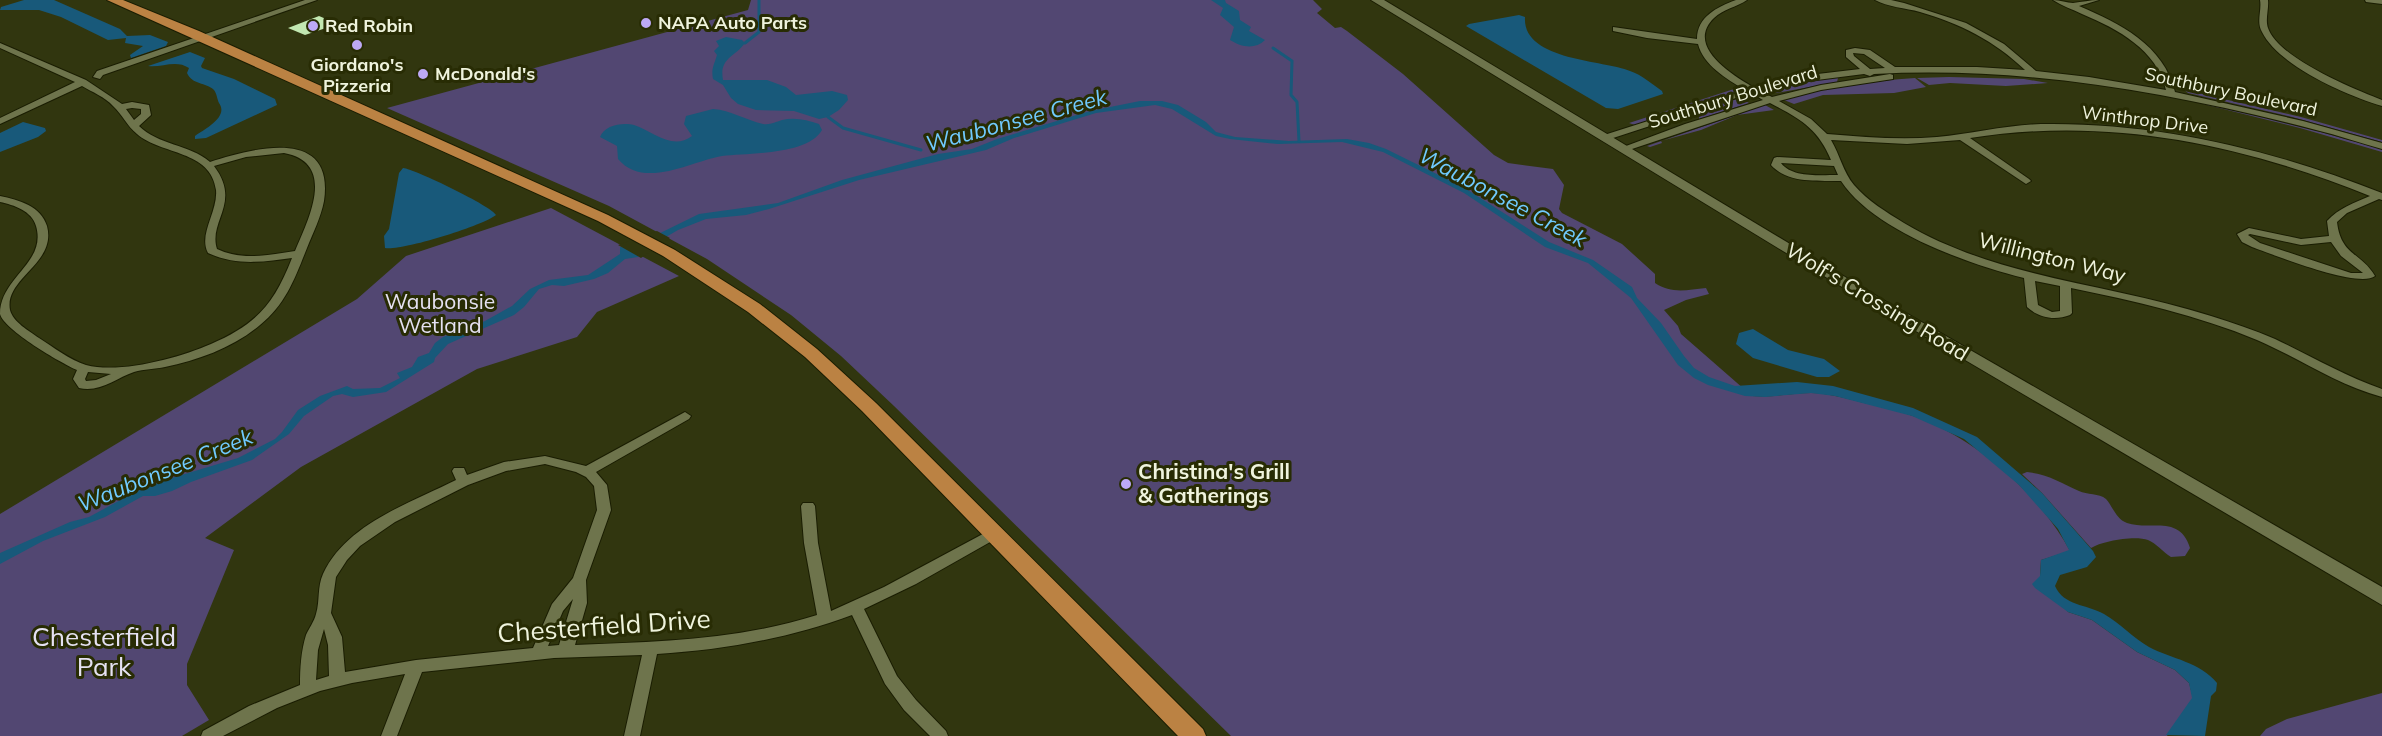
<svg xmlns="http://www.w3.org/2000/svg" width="2382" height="736" font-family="Mulish,sans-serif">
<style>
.green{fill:#524772}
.water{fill:#18597a}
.pier{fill:#31360f}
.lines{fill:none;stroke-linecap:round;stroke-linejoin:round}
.stream{stroke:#18597a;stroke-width:3}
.building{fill:#c2e8b1}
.minor-casing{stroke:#1a1d02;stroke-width:2}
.secondary-casing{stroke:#1a1d02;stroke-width:2}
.primary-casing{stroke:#1a1d02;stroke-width:2}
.minor{fill:#6e744c;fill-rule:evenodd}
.secondary{fill:#6e744c;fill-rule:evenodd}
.primary{fill:#bb8243;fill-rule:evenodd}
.poi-dot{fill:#bda9f5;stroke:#282c04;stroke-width:2}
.labels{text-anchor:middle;stroke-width:6;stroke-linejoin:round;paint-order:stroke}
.far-poi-label{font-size:18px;font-weight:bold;fill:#eff3dd;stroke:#282c04;text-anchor:start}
.far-street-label{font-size:18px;fill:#eff3dd;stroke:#282c04}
.street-label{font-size:21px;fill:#eff3dd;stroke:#282c04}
.park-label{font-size:21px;fill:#e5e1f2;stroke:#282c04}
.poi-label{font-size:21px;font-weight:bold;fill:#eff3dd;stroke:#282c04;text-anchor:start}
.water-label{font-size:22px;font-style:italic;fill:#70cafe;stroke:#282c04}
.near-street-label{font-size:26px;fill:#eff3dd;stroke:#282c04}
.near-park-label{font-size:26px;fill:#e5e1f2;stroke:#282c04}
</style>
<rect width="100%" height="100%" fill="#31360f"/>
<path class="green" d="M751 0H1313L1322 9 1317 13 1335 28 1341 27 1347 31 1403 74 1494 155 1508 163 1553 169 1564 185 1559 209 1562 213 1622 244 1655 274V283C1671 294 1687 290 1706 288L1709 294 1686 300 1664 310 1678 326 1681 334 1752 396C1772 398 1791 393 1811 393 1830 393 1850 400 1869 404 1888 409 1908 413 1926 421 1982 444 2041 497 2070 551L2041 560 2040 576 2068 612 2092 620 2137 652 2175 670 2189 683 2193 698 2167 736H1231L894 406 841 356 791 315 707 259 609 206 387 108 748 10Z
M1848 76 1838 78 1837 82 1777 93 1773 89 1798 82Z
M1949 77 2024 79 2048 83 2006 86 1950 83 1929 85 1917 78Z
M1915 78 1926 87 1894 93 1823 95 1794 104 1784 100C1827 87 1870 81 1915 78Z
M1734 89 1738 91 1635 125 1629 123Z
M2185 90 2301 117 2382 140V142L2292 117 2188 93Z
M1741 98 1749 103 1699 119V115L1704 112 1702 109Z
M2187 100 2281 121 2382 149V152L2300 128Z
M1765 105 1774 110 1737 115 1701 130 1661 141 1662 143 1650 147 1647 146Z
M551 208 679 276 597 312 577 337 477 369 301 467 205 538 234 550 187 664V685L209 720 182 736H0V514L357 299 406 256Z
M2027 472C2048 474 2061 483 2079 491 2087 495 2099 493 2106 499 2113 507 2116 519 2127 523 2150 531 2180 514 2190 548L2185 556 2171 557C2163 552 2156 543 2148 540 2135 535 2102 541 2091 548L2042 493 2022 474Z
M2382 693V736H2260L2266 729 2287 719Z"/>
<path class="water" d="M24 0H54L120 29 127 36 150 35 168 42 166 46 131 58 130 55 143 46 125 43 126 38 108 40 61 17 39 10H0L1 7Z
M1211 0H1225L1226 3 1239 11 1240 20 1251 27 1249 31 1265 40C1255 50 1241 47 1230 40L1234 27 1220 15 1223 8Z
M1519 15 1525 17C1522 61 1604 60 1630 71 1642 75 1652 84 1662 91L1663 94 1618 109 1606 108 1466 26 1469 24Z
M726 37 742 40 745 43C734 58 719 58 723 80H767L786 87 796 95 832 91 847 95 848 100 839 110 828 117 819 119 794 111 756 110 738 104 731 98 723 85 713 79C711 69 714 65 717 55L714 51 719 46 716 41Z
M190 52 205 58 201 66 202 68 234 79 275 99 277 105 206 138 195 139V136C205 129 229 117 219 103 217 99 217 94 214 90 206 82 192 85 187 73L189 68C176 59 161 68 148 66Z
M1140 101H1162L1178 105 1206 122 1216 132 1235 137 1289 141 1347 139 1369 143 1386 149 1463 187 1549 242 1593 260 1632 287 1637 298 1661 323 1684 356 1694 368 1709 377 1735 386 1797 382 1833 386 1913 408 1977 437 2042 493 2093 551 2096 557 2087 567 2060 575 2055 586C2064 606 2086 604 2104 614 2120 623 2133 638 2149 647 2172 659 2200 662 2217 683L2216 691 2211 696 2205 736 2166 735 2192 698 2189 683 2175 670 2137 652 2092 620 2068 612 2035 588 2032 584 2040 576 2041 560 2069 550 2058 529 2019 485 1964 439 1912 416 1835 396 1811 393 1765 397 1745 396 1708 385 1694 378 1678 365 1631 298 1588 263 1545 247 1464 193 1383 152 1342 142 1278 144 1230 139 1216 136 1172 109 1155 105 1096 113 1014 138 986 150 859 180 769 209 746 215 706 219 678 230 647 248 638 257 625 259 608 273 594 279 564 286 552 285 539 289 524 307 514 315 448 344 435 358 434 362 386 392 353 397 342 394 333 396 304 416 289 434 252 460 191 482 172 491 155 496H143L105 517 43 541 0 564V553L70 522 89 517 137 491 165 480 238 458 275 439 282 432 298 410 320 396 347 386 353 389 380 388 400 378 397 373 412 367 418 357 429 353 435 343 443 337 485 321 512 306 530 289 549 280 588 275 620 254V247L648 239 699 214 778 203 842 180 938 154 972 149 997 139 1090 111Z
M713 109C731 110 745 120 763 124 771 125 775 122 782 120 795 117 807 120 819 124L822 130C808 155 748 153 722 156 692 161 644 190 618 159L617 146 600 137C604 125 623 122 634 125 653 131 672 151 692 136L684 124 686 116Z
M23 122 45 128 46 131 38 137 0 152V133Z
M403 168C415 169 493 207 496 215 482 226 402 251 385 248L384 236 389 229 399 173Z
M1753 329 1788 350 1824 359 1840 371 1829 377H1817L1753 358 1736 344 1739 333Z"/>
<path class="pier" d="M657 231 670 238 641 258 618 245Z"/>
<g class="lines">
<path class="stream" d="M745 43 759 32V0
M1273 48 1292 61 1291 95 1297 102 1299 141
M828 117 843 128 921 150"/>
</g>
<path class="building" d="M319 16 338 24 305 35 288 28Z"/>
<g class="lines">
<defs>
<path id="minor" d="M305 0H317L103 75 100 79 93 77 97 71Z
M1736 0H1747C1737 7 1723 9 1714 18 1685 46 1732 75 1753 87L1809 75 1860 69 1846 57V50L1855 48 1870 50 1895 67H1977L2025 70C1995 41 1959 23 1920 12 1906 8 1887 7 1875 0H1891L1904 3 1966 23 2004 44 2036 71 2089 77 2166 90C2157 50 2118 29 2082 14 2072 9 2062 6 2053 0 2060 0 2067 3 2073 3 2082 2 2090 0 2099 0L2079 6C2119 23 2164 45 2175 92L2303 121 2382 143V149C2360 143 2338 135 2316 130 2170 92 2025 66 1874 74L1870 76 1864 74 1809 81 1760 91 1772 97 1821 85 1890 74 1893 75V79L1821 90 1779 101 1811 119 1827 134C1864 137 1900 140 1937 137 1971 134 2006 125 2041 124 2159 122 2273 150 2382 193V200L2379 199 2347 213 2337 222C2341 256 2361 252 2375 276 2359 289 2274 255 2252 247L2242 242 2237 234 2249 228 2301 239 2329 236 2327 221C2339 208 2354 203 2370 196 2241 144 2109 116 1970 138L2029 179 2031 181 2026 184 1960 140 1907 144 1831 140C1840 155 1843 172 1854 185 1868 201 1886 212 1904 223 1998 279 2109 283 2211 316 2233 323 2254 330 2275 339 2311 356 2344 376 2382 389V397C2337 385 2299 358 2257 340 2197 315 2134 301 2071 288L2072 313 2070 315C2055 321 2039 318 2027 307L2024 278C1968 264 1874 231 1841 181 1818 180 1788 184 1771 165L1774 158 1777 157 1831 160C1818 128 1799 118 1770 103L1626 151H1620L1618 149 1685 124 1763 100 1751 93 1607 140H1601V136L1745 90C1727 79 1703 65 1698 44L1647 38 1613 31V27L1697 39C1697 17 1717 7 1736 0ZM1853 53 1864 54 1885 68 1870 69 1854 56ZM1781 163 1834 166 1838 175C1821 175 1792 178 1781 163ZM2250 234 2301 245 2331 242 2341 256 2363 273H2351L2260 243 2248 235ZM2035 281 2060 286V311L2052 312 2038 305Z
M2260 0H2268C2269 9 2265 19 2268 28 2278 58 2354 89 2382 100V106C2346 95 2279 66 2262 32 2256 22 2262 10 2260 0Z
M2365 0H2382V4L2366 2Z
M0 43 86 80 122 104 132 102 149 105 151 115 139 126C158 145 189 144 210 162 253 148 335 126 324 201 321 217 313 233 307 248 295 278 286 304 260 325 234 347 199 360 165 367 155 369 144 369 134 372 116 378 100 393 79 388L73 379 77 370C61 363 4 330 0 314 0 277 47 263 36 226 32 211 14 205 0 202V196C19 200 41 206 47 226 57 264 4 278 10 310 13 322 29 331 39 338 53 347 70 360 86 365 120 374 179 358 211 344 257 324 274 304 292 258 263 262 236 266 208 253 198 234 218 212 216 190 211 150 161 155 137 134 127 126 122 114 113 106 105 97 92 92 82 86L0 124V118L75 82 0 48ZM132 108 141 109V114L134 120 126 109ZM284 153C337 163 309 218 295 251 269 255 242 261 217 249 208 221 242 203 214 166L246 157ZM88 372 111 374 96 380 86 381 85 379Z
M685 412 691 416 689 419 596 472 607 485 611 510 586 580 587 603 575 645C656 642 739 640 817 615L804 543 801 506 803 503H813L815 506 818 543 831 611 884 587 994 528 999 529 1001 533 999 537 916 584 864 609 897 676 916 700 946 731 948 736H930L904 710 885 684 852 615C790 638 724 650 657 654L640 736H624L642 655 554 658 422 672 397 736H381L405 674 352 683 320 691 277 708 223 736H201L203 731 249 706 300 685C300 668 301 651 306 635 309 628 314 622 316 614 320 601 317 587 323 574 346 524 410 503 456 480L452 471 454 468H464L467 475 504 462 545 456 586 466ZM545 464 576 472 586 477 594 486 597 510 573 578 552 604 533 648 416 660 345 672 342 637 331 613 336 577 347 560 360 546 395 522 468 485 506 471ZM573 599 559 645 548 646 563 611ZM324 629 328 645 329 676 316 680 318 650Z"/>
<path id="secondary" d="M1371 0H1384L1885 301 2382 587V605L1875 307Z"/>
<path id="primary" d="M107 0H123L199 31 608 215 675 250 760 304 817 349 876 403 1203 729 1206 736H1178L862 411 805 357 748 312 663 256 598 221Z"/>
</defs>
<use href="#minor" class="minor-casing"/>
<use href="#secondary" class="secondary-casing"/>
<use href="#primary" class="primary-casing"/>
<use href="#minor" class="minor"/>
<use href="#secondary" class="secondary"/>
<use href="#primary" class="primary"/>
</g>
<g class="poi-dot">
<circle cx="646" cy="23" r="6"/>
<circle cx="313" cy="26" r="6"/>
<circle cx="357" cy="45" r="6"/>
<circle cx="423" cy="74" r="6"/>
<circle cx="1126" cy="484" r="6"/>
</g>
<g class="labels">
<g class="far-poi-label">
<text x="658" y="29">NAPA Auto Parts</text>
<text x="325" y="32">Red Robin</text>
<text x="357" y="71" text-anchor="middle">Giordano's<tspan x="357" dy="21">Pizzeria</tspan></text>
<text x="435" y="80">McDonald's</text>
</g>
<g class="far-street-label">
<text transform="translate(2231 92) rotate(12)" y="6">Southbury Boulevard</text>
<text transform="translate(1733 97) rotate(-17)" y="6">Southbury Boulevard</text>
<text transform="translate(2145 120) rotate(7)" y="6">Winthrop Drive</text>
</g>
<g class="street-label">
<text transform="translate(2052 258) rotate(14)" y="7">Willington Way</text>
<text transform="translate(1877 302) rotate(31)" y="7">Wolf's Crossing Road</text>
</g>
<g class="park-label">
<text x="440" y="309">Waubonsie<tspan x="440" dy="24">Wetland</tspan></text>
</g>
<g class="poi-label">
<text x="1138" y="479">Christina's Grill<tspan x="1138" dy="24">&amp; Gatherings</tspan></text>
</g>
<g class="water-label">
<text transform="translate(1016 120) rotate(-15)" y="8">Waubonsee Creek</text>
<text transform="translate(1503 197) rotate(28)" y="8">Waubonsee Creek</text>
<text transform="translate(165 470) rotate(-22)" y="8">Waubonsee Creek</text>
</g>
<g class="near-street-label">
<text transform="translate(604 626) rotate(-4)" y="9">Chesterfield Drive</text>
</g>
<g class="near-park-label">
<text x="104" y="646">Chesterfield<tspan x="104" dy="30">Park</tspan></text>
</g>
</g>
</svg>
